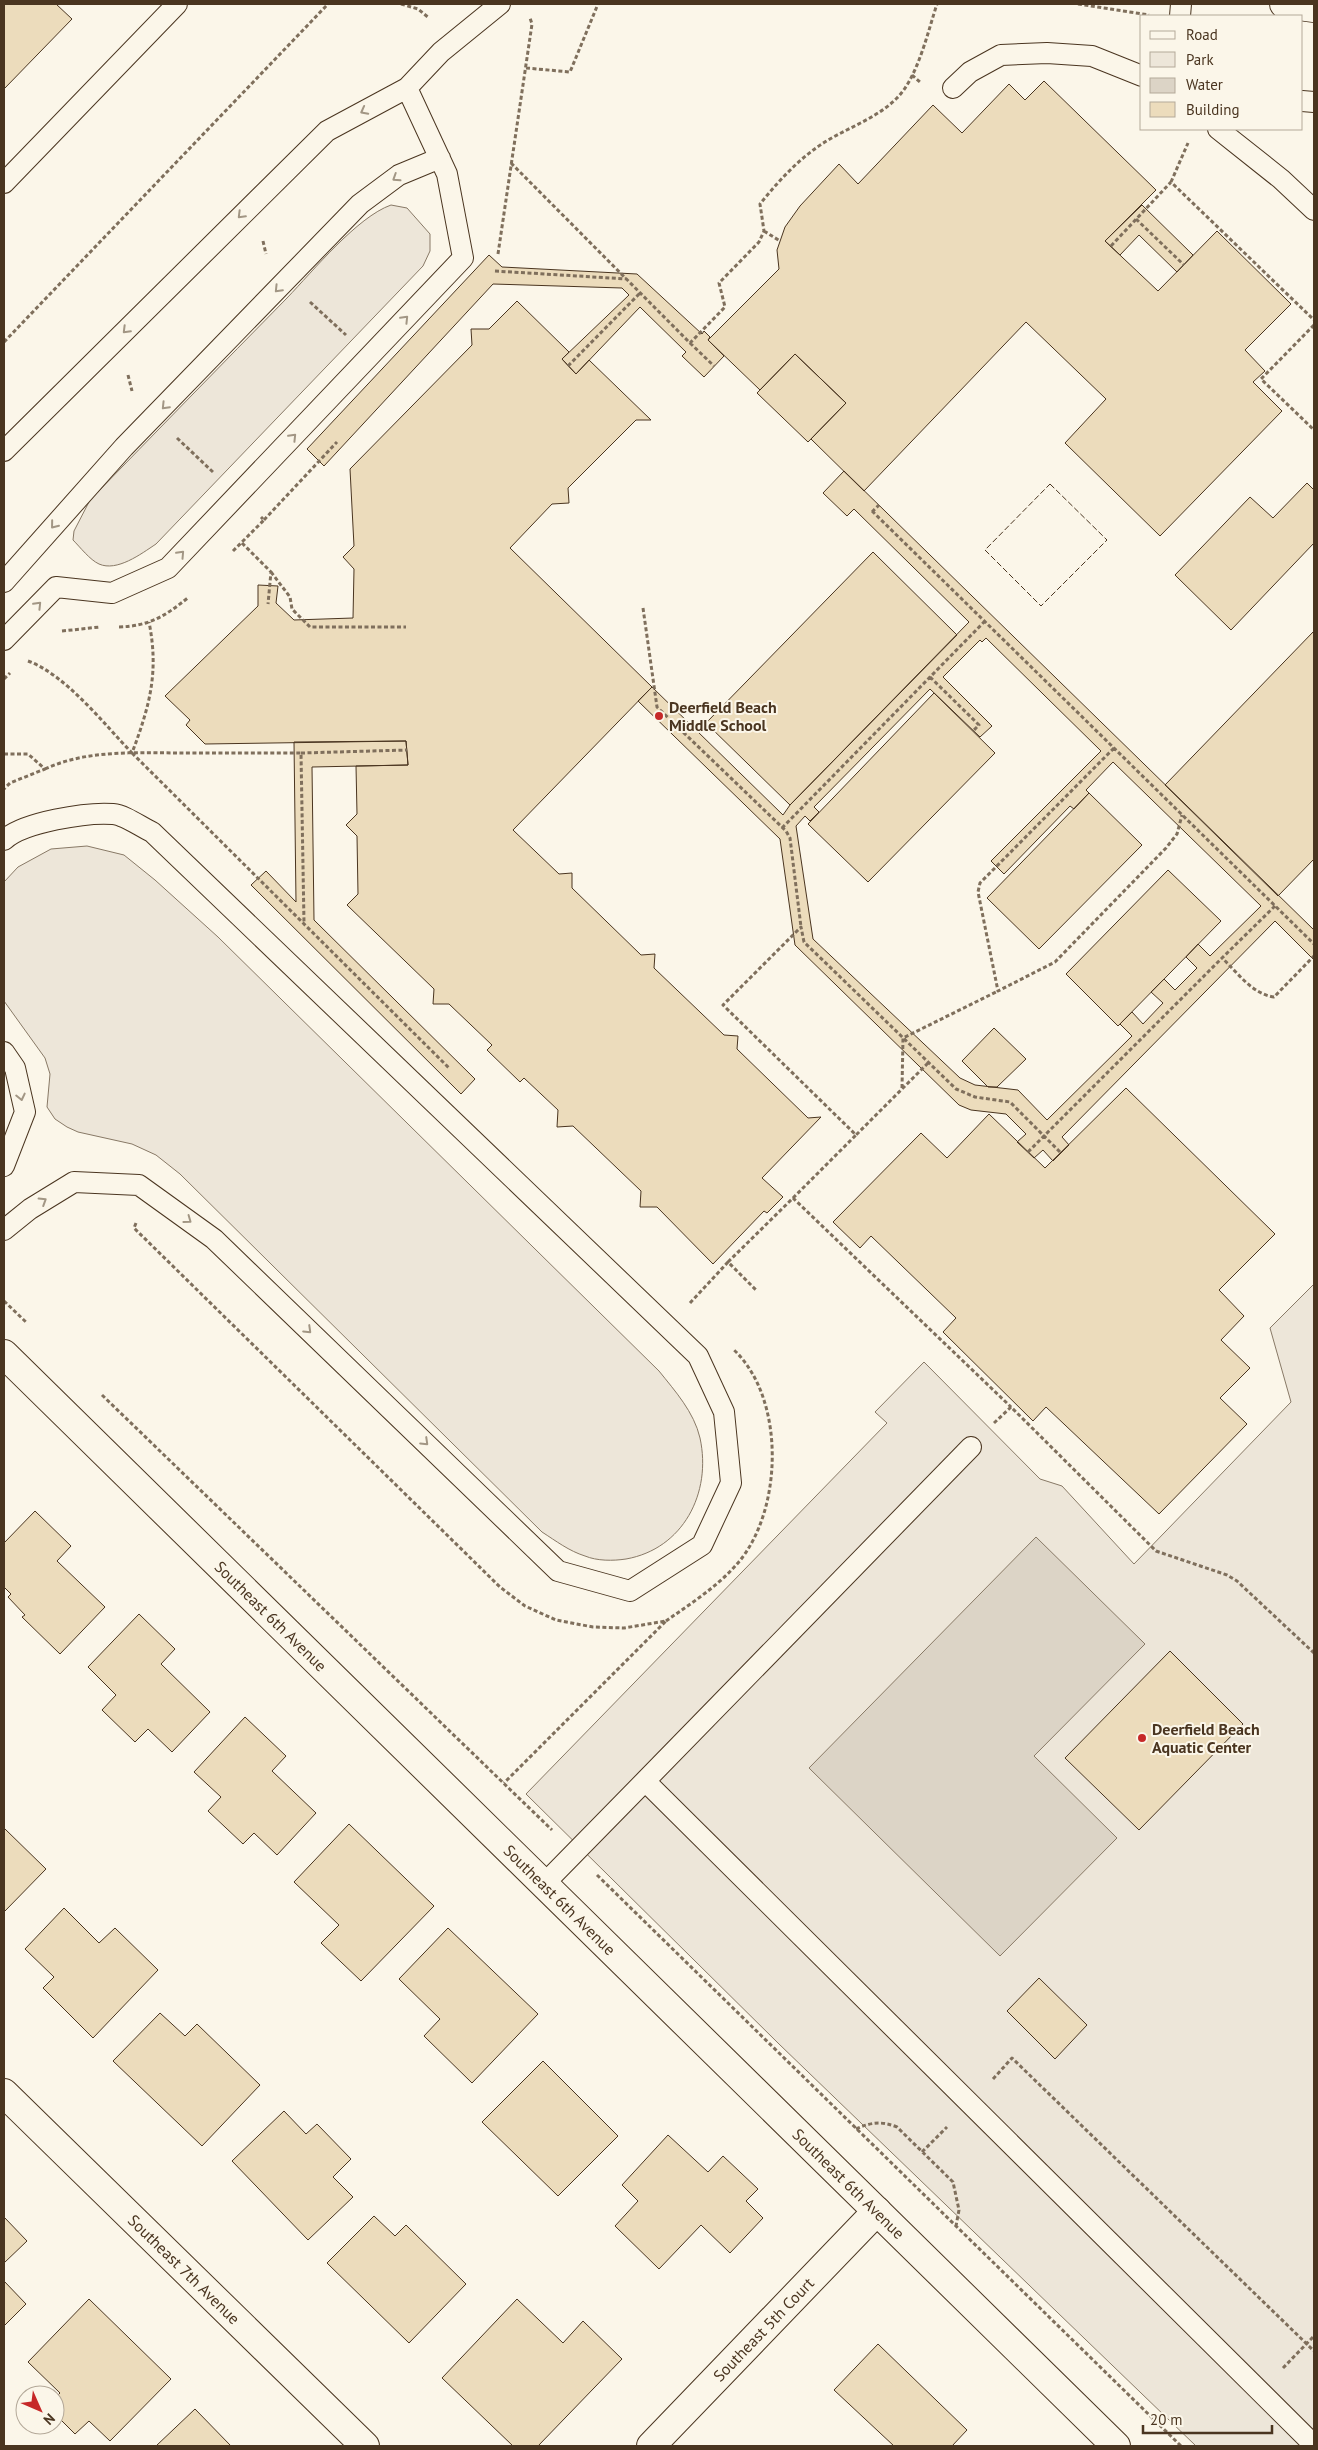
<svg xmlns="http://www.w3.org/2000/svg" width="1318" height="2450" font-family="'PT Sans',sans-serif">
<style>
.green{fill:#ede6d9;stroke:#887966}
.water{fill:#dcd4c6;stroke:#887966}
.building{fill:#ecdcbc;stroke:#4a3520;fill-rule:evenodd}
.lines{fill:none;stroke-linecap:round;stroke-linejoin:round}
.service-casing{stroke:#4a3520;stroke-width:22}
.minor-casing{stroke:#4a3520;stroke-width:30}
.path{stroke:#7f6f5c;stroke-width:3;stroke-dasharray:4 2.5;stroke-linecap:butt}
.service{stroke:#fbf6e9;stroke-width:20}
.minor{stroke:#fbf6e9;stroke-width:28}
.fence{stroke:#4a3520;stroke-width:1;stroke-dasharray:6 2.5;stroke-linecap:butt}
.oneway{stroke:#a29684}
.poi-dot{fill:#c62828;stroke:#fbf6e9;stroke-width:2}
.labels{text-anchor:middle;stroke-width:4;stroke-linejoin:round;paint-order:stroke}
.poi-label{font-size:16px;font-weight:bold;fill:#4a3520;stroke:#fbf6e9;text-anchor:start}
.street-label{font-size:16px;fill:#4a3520;stroke:#fbf6e9}
</style>
<rect width="100%" height="100%" fill="#fbf6e9"/>
<path class="green" d="M391 205 407 208 430 234V251L423 266 156 544C141 554 117 572 99 564 90 560 80 547 73 540L74 531 90 500C155 433 221 365 287 298 313 271 357 217 391 205Z
M87 846 124 855 155 880 218 937 659 1371C675 1391 694 1412 700 1438 712 1493 683 1549 626 1559 613 1561 597 1561 585 1556 569 1551 556 1541 542 1532L180 1174 156 1155 132 1144 78 1132 67 1127 55 1119 47 1107 50 1074 45 1058 4 1001V882L18 867 51 849Z
M1314 1284V2446H1196L779 2044 526 1794 887 1423 875 1412 924 1362 1040 1479 1062 1486 1134 1564 1291 1402 1270 1328Z"/>
<path class="water" d="M1036 1537 1145 1644 1034 1756 1117 1838 1000 1956 809 1768Z"/>
<path class="building" d="M4 4H56L72 19 4 89Z
M1044 81 1156 190 1105 241 1158 291 1217 231 1291 304 1245 350 1265 371 1253 382 1282 411 1160 536 1065 443 1106 399 1026 322 864 491 811 439 846 403 795 354 760 390 708 340 779 269 777 250 785 227 800 206 839 164 858 184 933 105 962 133 1009 84 1025 100Z
M1142 205 1193 255 1177 272 1139 235 1120 255 1105 241Z
M489 255 502 267 637 274 702 334 704 331 710 337 708 340 724 356 704 377 682 356 686 352 640 307 576 374 562 359 629 295 622 288 493 284 324 466 307 449Z
M517 301 569 352 562 359 576 374 589 360 651 420H636L568 488 569 503 552 504 510 548 652 687 513 830 559 874 572 873V888L641 955 655 954 654 968 724 1035 738 1036 737 1049 808 1118 821 1117 762 1178 783 1197 767 1213 764 1211 713 1264 657 1207H640L641 1191 573 1126 557 1127 558 1110 524 1078 520 1082 487 1050 492 1045 449 1004H433L434 989 347 905 358 894 357 836 346 825 357 814 356 766 408 765 406 741 205 744 186 725 190 720 165 696 258 606V585L278 586 276 603 294 620 353 618 354 569 343 557 354 546 350 469 472 345 471 329H489Z
M795 354 846 403 808 442 757 393Z
M844 471 1314 930V960L1275 921 1062 1137 1069 1145 1053 1161 1043 1150 1034 1158 1017 1142 1026 1134 1006 1114 971 1110 959 1105 795 945 780 839 638 701 652 687 783 815 790 805 969 622 854 509 847 516 823 493ZM986 638 1101 751 991 861 1004 874 1070 806 1074 809 1089 793 1086 790 1113 762 1261 906 1210 956 1198 944 1186 957 1197 968 1175 990 1164 979 1151 992 1163 1003 1143 1024 1132 1012 1120 1024 1132 1036 1047 1120 1018 1090 975 1085 960 1078 813 939 796 826 805 816 810 821 819 812 814 807 930 689 980 737 992 726 943 677 980 640 982 642Z
M1307 483 1314 490V543L1231 630 1175 575 1250 497 1273 518Z
M873 552 957 635 790 805 706 723Z
M1314 631V859L1278 896 1165 785Z
M934 693 995 753 868 882 808 824Z
M406 741 408 765 312 767 314 920 475 1079 461 1094 251 885 266 871 296 902 294 742Z
M1089 793 1142 845 1039 949 987 898Z
M1168 870 1221 921 1118 1026 1066 974Z
M994 1028 1026 1059 997 1087H988L962 1061Z
M1126 1088 1275 1234 1219 1290 1244 1316 1221 1340 1250 1368 1220 1398 1247 1424 1159 1514 1046 1407 1033 1421 943 1332 956 1318 871 1236 860 1248 833 1222 921 1133 947 1158 989 1114 1045 1168Z
M35 1511 71 1546 57 1561 105 1607 60 1654 22 1617 25 1615 8 1597 11 1594 4 1587V1543Z
M139 1614 175 1649 161 1664 210 1712 172 1752 148 1729 135 1742 102 1710 116 1695 88 1667Z
M1170 1651 1243 1724 1139 1830 1065 1758Z
M245 1717 286 1756 272 1771 316 1813 277 1855 254 1833 243 1844 208 1811 221 1797 194 1772Z
M349 1824 434 1906 361 1981 321 1943 339 1925 294 1882Z
M4 1828 46 1869 4 1912Z
M64 1908 99 1943 115 1928 158 1970 93 2038 43 1988 54 1977 25 1949Z
M448 1928 538 2014 472 2083 424 2036 440 2019 399 1979Z
M1039 1978 1087 2025 1055 2059 1007 2011Z
M160 2013 185 2036 197 2024 260 2085 202 2146 113 2061Z
M543 2061 618 2136 558 2196 482 2122Z
M284 2111 306 2134 317 2124 351 2159 333 2177 353 2197 308 2240 232 2161Z
M668 2135 708 2172 723 2156 758 2189 746 2201 763 2218 730 2253 701 2225 659 2269 615 2226 638 2201 622 2185Z
M374 2216 395 2236 406 2225 466 2284 409 2343 327 2263Z
M4 2217 27 2241 4 2263Z
M4 2281 26 2304 4 2326Z
M89 2299 171 2379 110 2441 89 2421 75 2434 55 2414V2398L60 2393 28 2362Z
M517 2299 563 2343 583 2321 622 2359 538 2446H513L442 2378Z
M878 2344 967 2430 952 2446H894L834 2390Z
M195 2409 231 2446H156Z"/>
<g class="lines">
<defs>
<path id="service" d="M1180 16 1181 4
M953 88 970 72 1001 55 1047 53 1092 56 1142 76
M1302 101 1314 102
M1218 129 1281 179 1314 210
M4 183 177 4
M4 451 327 131 407 88 441 52 500 4
M4 582 124 447 360 204 399 175 440 158
M4 640 56 587 112 593 168 568 463 258 447 174 407 88
M4 840C23 822 87 812 113 814 125 815 141 827 152 832L698 1356 724 1412 731 1483 702 1545 630 1591 558 1571 214 1239 139 1185 74 1182 30 1209 4 1230
M4 1052 15 1068 25 1112 4 1166
M971 1447 645 1781 1314 2445
M544 1884 645 1781"/>
<g id="minor">
<path d="M1284 4 1314 8"/>
<path id="s1" d="M4 1354 1116 2446"/>
<path id="s2" d="M4 2093 365 2446"/>
<path id="s3" d="M651 2446 877 2211"/>
</g>
</defs>
<use href="#service" class="service-casing"/>
<use href="#minor" class="minor-casing"/>
<path class="path" d="M401 4 418 9 429 18
M1078 4 1149 15
M526 68 570 72 598 4
M912 75 921 83
M511 163 690 343 725 307 719 283 759 242 764 231 760 204C776 184 795 163 816 148 842 129 874 121 897 98 918 77 928 31 937 4
M1171 182 1188 143
M1136 219 1184 265
M764 231 780 241
M263 241 266 254
M1111 246 1171 182 1314 320
M498 254 532 24 530 18
M495 271 627 279
M310 302 346 335
M1314 325 1261 379 1314 430
M4 342 328 4
M690 343 714 366
M568 366 641 292
M128 375 132 391
M177 438 214 473
M872 511 1314 944
M872 512 879 505
M264 520 337 442
M242 543 271 572 268 604
M233 551 264 520 261 517
M271 572 290 597 292 609 310 627H406
M643 608 657 707 786 831 790 838 801 927
M119 627C150 626 165 616 189 597
M62 631 100 627
M28 661C66 675 104 724 132 753 150 705 159 672 149 622
M930 677 979 725 973 731
M4 679 10 673
M1114 748 980 883 978 892 998 991 1055 962 1166 848 1177 834 1182 815
M132 753 449 1068
M301 753 407 750
M4 754H28L45 769 10 783 4 789
M45 769C88 749 139 753 185 753 224 753 262 753 301 753L304 923
M782 828 984 622
M1275 906 1222 958C1238 973 1252 994 1274 997L1314 956
M928 1063 856 1135 723 1005 801 927 804 942 956 1089 975 1097 1010 1102 1061 1153
M902 1088 903 1038 998 991
M1028 1152 1222 958
M793 1198 856 1135
M136 1223 134 1228 500 1587 525 1606 556 1620 593 1627 624 1628 666 1621 504 1783
M728 1262 793 1198 1011 1407
M4 1301 27 1323
M690 1303 728 1262 757 1291
M102 1395 552 1830
M994 1423 1011 1407 1156 1551 1227 1575 1237 1581 1314 1653
M666 1621C690 1604 717 1587 737 1564 783 1512 786 1399 734 1350
M597 1875 1181 2446
M993 2079 1012 2058 1314 2351
M856 2129C871 2122 882 2121 897 2127L953 2182 959 2210 956 2226
M922 2152 947 2127
M1283 2368 1314 2336"/>
<use href="#service" class="service"/>
<use href="#minor" class="minor"/>
<path class="fence" d="M1050 484 1107 540 1041 606 985 550Z"/>
</g>
<defs><path id="oneway-chevron" d="M-2-3.5L2.5 0L-2 3.5" fill="none" stroke-width="1.6" stroke-linecap="round" stroke-linejoin="round" transform="scale(1.25)"/></defs>
<g class="oneway">
<use href="#oneway-chevron" transform="translate(364 111) rotate(152)"/>
<use href="#oneway-chevron" transform="translate(396 178) rotate(147)"/>
<use href="#oneway-chevron" transform="translate(241 215) rotate(135)"/>
<use href="#oneway-chevron" transform="translate(278 289) rotate(134)"/>
<use href="#oneway-chevron" transform="translate(405 319) rotate(-46)"/>
<use href="#oneway-chevron" transform="translate(126 330) rotate(135)"/>
<use href="#oneway-chevron" transform="translate(165 406) rotate(134)"/>
<use href="#oneway-chevron" transform="translate(293 437) rotate(-46)"/>
<use href="#oneway-chevron" transform="translate(54 525) rotate(129)"/>
<use href="#oneway-chevron" transform="translate(181 554) rotate(-47)"/>
<use href="#oneway-chevron" transform="translate(38 605) rotate(-46)"/>
<use href="#oneway-chevron" transform="translate(21 1097) rotate(77)"/>
<use href="#oneway-chevron" transform="translate(43 1201) rotate(-32)"/>
<use href="#oneway-chevron" transform="translate(188 1220) rotate(36)"/>
<use href="#oneway-chevron" transform="translate(308 1330) rotate(44)"/>
<use href="#oneway-chevron" transform="translate(425 1442) rotate(44)"/>
</g>
<g class="poi-dot">
<circle cx="659" cy="716" r="5"/>
<circle cx="1142" cy="1738" r="5"/>
</g>
<g class="labels">
<g class="poi-label">
<text x="669" y="713">Deerfield Beach<tspan x="669" dy="18">Middle School</tspan></text>
<text x="1152" y="1735">Deerfield Beach<tspan x="1152" dy="18">Aquatic Center</tspan></text>
</g>
<g class="street-label">
<text dy="6" stroke="none"><textPath href="#s1" startOffset="374">Southeast 6th Avenue</textPath></text>
<text dy="6" stroke="none"><textPath href="#s1" startOffset="779">Southeast 6th Avenue</textPath></text>
<text dy="6" stroke="none"><textPath href="#s1" startOffset="1184">Southeast 6th Avenue</textPath></text>
<text dy="6" stroke="none"><textPath href="#s2" startOffset="252">Southeast 7th Avenue</textPath></text>
<text dy="6" stroke="none"><textPath href="#s3" startOffset="162">Southeast 5th Court</textPath></text>
</g>
</g>
<rect width="1318" height="2450" fill="none" stroke="#4a3520" stroke-width="10"/>
<rect x="1140" y="15" width="162" height="115" fill="#fbf6e9" stroke="#b4a999"/>
<rect x="1150" y="31" width="25" height="8" fill="#fbf6e9" stroke="#b4a999"/>
<text x="1186" y="40" font-size="15" fill="#4a3520">Road</text>
<rect x="1150" y="52" width="25" height="15" fill="#ede6d9" stroke="#b4a999"/>
<text x="1186" y="65" font-size="15" fill="#4a3520">Park</text>
<rect x="1150" y="78" width="25" height="15" fill="#dcd4c6" stroke="#b4a999"/>
<text x="1186" y="90" font-size="15" fill="#4a3520">Water</text>
<rect x="1150" y="102" width="25" height="15" fill="#ecdcbc" stroke="#b4a999"/>
<text x="1186" y="115" font-size="15" fill="#4a3520">Building</text>
<g transform="translate(40 2410) rotate(135)"><circle r="24" fill="#fbf6e9" stroke="#b4a999"/>
<path d="M0-4L9 19L0 12L-9 19Z" fill="#c62828"/>
<text y="-8" font-size="14" font-weight="bold" text-anchor="middle" fill="#4a3520">N</text>
</g>
<path d="M1143 2425v8h129v-8" fill="none" stroke="#4a3520" stroke-width="2.5"/>
<text x="1150" y="2425" font-size="15" fill="#4a3520" stroke="#fbf6e9" stroke-width="4" paint-order="stroke">20 m</text>
</svg>
